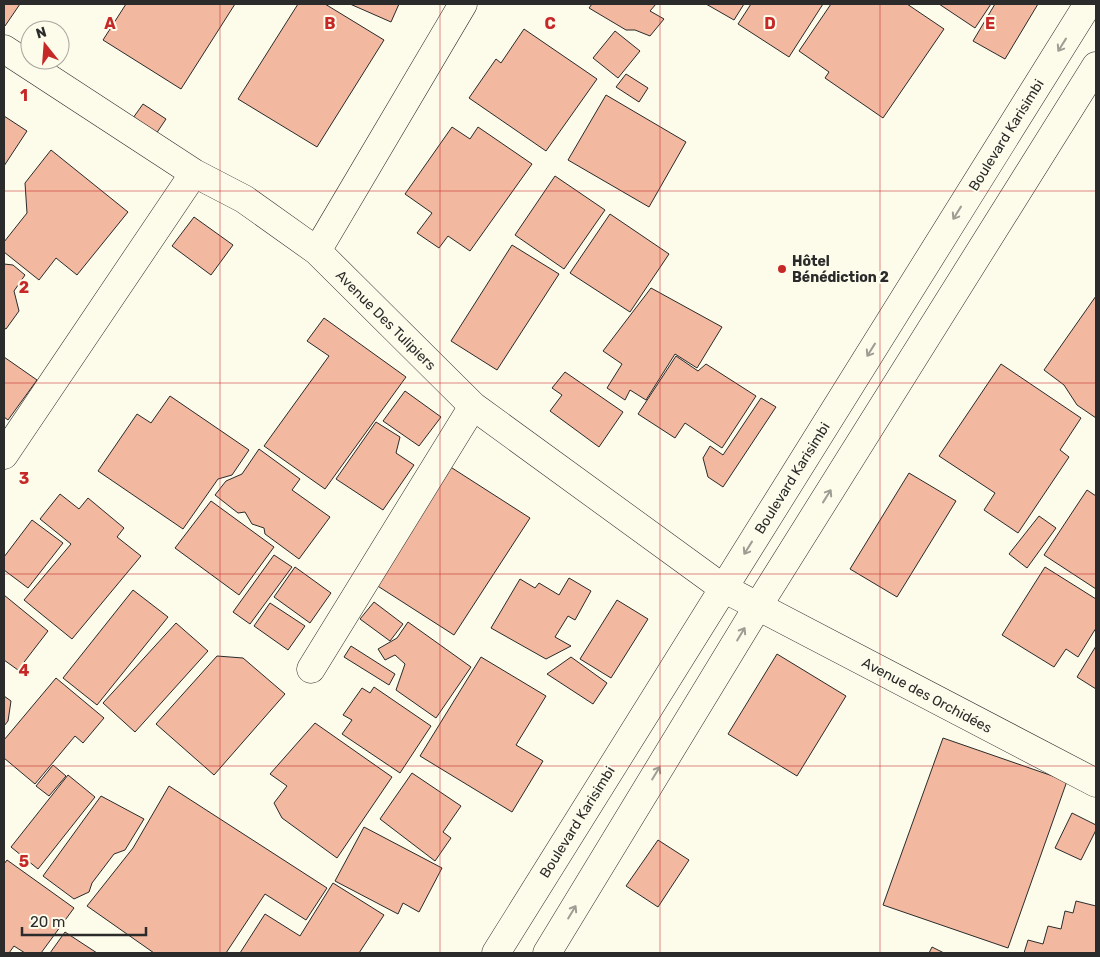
<svg xmlns="http://www.w3.org/2000/svg" width="1100" height="957" font-family="Rubik,sans-serif">
<style>
.building{fill:#f2b8a0;stroke:#2b2b2b}
.lines{fill:none;stroke-linecap:round;stroke-linejoin:round}
.street-casing{stroke:#2b2b2b;stroke-width:29}
.secondary-casing{stroke:#2b2b2b;stroke-width:29}
.street{stroke:#fdfbea;stroke-width:28}
.secondary{stroke:#fdfbea;stroke-width:28}
.oneway{stroke:#9e9d94}
.grid{fill:none;stroke:#c62828;stroke-width:1;stroke-opacity:0.55}
.poi-dot{fill:#c62828;stroke:#fdfbea;stroke-width:2}
.labels{text-anchor:middle;stroke-width:4;stroke-linejoin:round;paint-order:stroke}
.street-label{font-size:14px;fill:#2b2b2b;stroke:#fdfbea}
.poi-label{font-size:14px;font-weight:bold;fill:#2b2b2b;stroke:#fdfbea;text-anchor:start}
.grid-label{font-size:16px;text-anchor:middle;font-weight:bold;fill:#c62828;stroke:#fdfbea;stroke-width:4;stroke-linejoin:round;paint-order:stroke}
</style>
<rect width="100%" height="100%" fill="#fdfbea"/>
<path class="building" d="M4 4H20L5 26 4 25Z
M126 4H235L181 89 103 40Z
M298 4H325L384 40 317 147 238 99Z
M350 4H399L391 22Z
M592 4H656L650 11 664 19 650 36 635 30H626L589 8Z
M706 4H744L734 20Z
M751 4H823L789 57 738 24Z
M831 4H907L944 29 883 118 825 78 829 72 799 51Z
M939 4H991L975 28Z
M995 4H1038L1005 59 973 41Z
M524 29 597 79 546 151 469 98 496 59 501 63Z
M615 31 640 51 618 78 593 58Z
M626 74 648 88 639 102 616 87Z
M606 95 686 142 649 207 568 160Z
M143 104 166 119 156 134 133 118Z
M4 116 27 131 4 166Z
M452 127 470 139 478 127 532 164 470 251 448 236 439 248 417 233 432 213 405 194Z
M51 150 128 212 77 275 56 258 39 280 4 252V242L27 213 25 183Z
M555 176 605 210 564 269 515 235Z
M610 214 669 254 630 312 570 273Z
M194 217 233 245 211 275 172 246Z
M512 245 559 274 497 370 451 341Z
M4 264 13 265 25 275 14 291 19 311 6 329 4 328Z
M651 288 722 327 697 368 675 354 646 400 630 390 625 400 607 388 622 364 603 351Z
M1096 296V418L1077 405 1064 385 1044 370Z
M324 318 406 377 325 489 264 446 329 356 307 341Z
M676 356 698 371 706 364 756 396 722 448 685 423 675 438 638 414Z
M4 357 37 380 8 420 4 417Z
M1001 364 1081 418 1060 450 1069 457 1018 533 984 510 995 493 939 456Z
M565 372 623 412 599 447 550 411 562 395 552 388Z
M405 391 441 417 419 446 383 421Z
M170 396 249 450 232 475 218 479 183 529 98 471 137 414 151 423Z
M761 398 776 407 723 487 708 477 703 458 710 446 723 455Z
M376 422 400 437 396 453 414 465 383 510 336 479Z
M259 449 300 479 292 490 330 517 299 559 265 534 264 528 252 524 245 512 238 513 215 495 226 481 242 474Z
M449 466 530 518 454 635 373 583Z
M909 473 956 501 897 597 850 569Z
M1087 490 1096 496V589L1044 555Z
M60 494 79 509 88 498 124 528 117 537 141 556 72 639 24 600 71 544 40 519Z
M211 501 274 547 239 595 175 548Z
M1039 516 1056 528 1027 568 1009 554Z
M32 520 63 543 28 588 4 570V557Z
M274 555 292 567 250 624 233 612Z
M295 567 331 593 310 623 274 597Z
M1045 567 1096 599V628L1078 657 1066 649 1054 667 1002 635Z
M569 578 591 591 575 620 568 616 555 637 571 646 546 659 491 628 520 579 535 588 539 583 559 595Z
M133 590 168 617 97 705 63 678Z
M4 595 48 631 18 670 4 660Z
M617 600 648 619 611 678 580 659Z
M374 602 403 624 390 641 360 619Z
M270 603 305 626 288 650 254 626Z
M408 622 471 667 436 718 396 690 405 664 395 655 385 660 378 649 397 638Z
M176 623 208 651 135 732 103 703Z
M351 646 395 674 389 685 344 657Z
M1096 646V689L1077 677Z
M777 654 846 696 797 776 728 734Z
M217 656 243 658 285 694 214 775 156 724Z
M481 657 546 696 516 745 543 761 512 812 420 756Z
M571 657 607 683 593 704 547 674Z
M56 678 104 718 83 743 75 736 35 784 4 758V740Z
M374 687 431 726 400 773 342 734 352 720 343 715 362 688 370 693Z
M4 696 11 701 8 721 4 726Z
M315 723 392 777 337 858 282 818 274 803 287 786 270 774Z
M943 738 1067 781 1008 948 883 905Z
M53 765 66 776 49 796 36 786Z
M412 773 461 806 443 832 451 838 435 861 380 819Z
M68 775 95 797 38 869 11 847Z
M169 786 327 888 306 920 265 894 226 953H154L87 906 133 848Z
M101 796 144 819 125 850 114 854 92 883 89 892 74 899 43 876Z
M1072 813 1096 825V830L1081 860 1055 848Z
M364 827 442 868 419 912 403 903 398 914 335 881Z
M658 840 689 860 658 907 626 886Z
M7 860 74 908 41 953H25L14 946 9 953H4V864Z
M333 883 384 915 359 953H240L265 914 300 936Z
M1076 901 1096 906V953H1024L1028 940 1043 944 1048 926 1061 929 1065 911 1073 913Z
M65 932 97 953H50Z
M932 947 944 953H929Z"/>
<g class="lines">
<defs>
<path id="street" d="M4 49 194 173 244 199 317 251 473 406 723 588 1096 783
M317 251 463 4
M4 455 194 173
M311 669 473 406"/>
<path id="secondary" d="M496 953 1088 4
M547 953 758 606 1096 66"/>
</defs>
<use href="#street" class="street-casing"/>
<use href="#secondary" class="secondary-casing"/>
<use href="#street" class="street"/>
<use href="#secondary" class="secondary"/>
</g>
<defs><path id="oneway-shaft" d="M-6 0H5M1.5-3L5.5 0L1.5 3" fill="none" stroke-width="1.6" stroke-linecap="round" stroke-linejoin="round" transform="scale(1.25)"/></defs>
<g class="oneway">
<use href="#oneway-shaft" transform="translate(1062 45) rotate(122)"/>
<use href="#oneway-shaft" transform="translate(957 213) rotate(122)"/>
<use href="#oneway-shaft" transform="translate(871 350) rotate(122)"/>
<use href="#oneway-shaft" transform="translate(827 496) rotate(-58)"/>
<use href="#oneway-shaft" transform="translate(748 548) rotate(122)"/>
<use href="#oneway-shaft" transform="translate(741 634) rotate(-59)"/>
<use href="#oneway-shaft" transform="translate(656 773) rotate(-59)"/>
<use href="#oneway-shaft" transform="translate(572 912) rotate(-59)"/>
</g>
<path class="grid" d="M220 4V953M440 4V953M660 4V953M880 4V953M4 191H1096M4 383H1096M4 574H1096M4 766H1096"/>
<circle class="poi-dot" cx="782" cy="269" r="5"/>
<g class="labels">
<g class="street-label">
<text transform="translate(1006 135) rotate(-58)" y="5">Boulevard Karisimbi</text>
<text transform="translate(386 320) rotate(45)" y="5">Avenue Des Tulipiers</text>
<text transform="translate(792 478) rotate(-58)" y="5">Boulevard Karisimbi</text>
<text transform="translate(927 695) rotate(28)" y="5">Avenue des Orchidées</text>
<text transform="translate(577 822) rotate(-58)" y="5">Boulevard Karisimbi</text>
</g>
<g class="poi-label">
<text x="792" y="266">Hôtel<tspan x="792" dy="16">Bénédiction 2</tspan></text>
</g>
</g>
<g class="grid-label">
<text x="110" y="29">A</text>
<text x="330" y="29">B</text>
<text x="550" y="29">C</text>
<text x="770" y="29">D</text>
<text x="990" y="29">E</text>
<text x="24" y="101">1</text>
<text x="24" y="293">2</text>
<text x="24" y="484">3</text>
<text x="24" y="676">4</text>
<text x="24" y="867">5</text>
</g>
<rect width="1100" height="957" fill="none" stroke="#2b2b2b" stroke-width="10"/>
<g transform="translate(45 45) rotate(343)"><circle r="24" fill="#fdfbea" stroke="#a9a89e"/>
<path d="M0-4L9 19L0 12L-9 19Z" fill="#c62828"/>
<text y="-8" font-size="14" font-weight="bold" text-anchor="middle" fill="#2b2b2b">N</text>
</g>
<path d="M22 927v8h124v-8" fill="none" stroke="#2b2b2b" stroke-width="2.5"/>
<text x="30" y="927" font-size="15" fill="#2b2b2b" stroke="#fdfbea" stroke-width="4" paint-order="stroke">20 m</text>
</svg>
